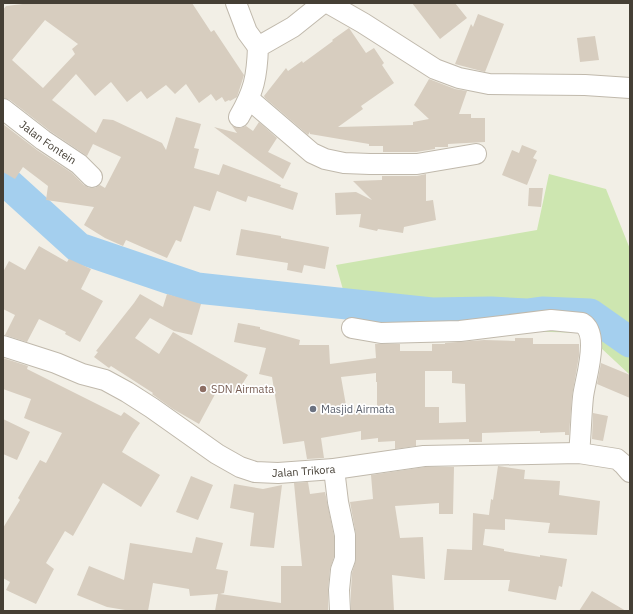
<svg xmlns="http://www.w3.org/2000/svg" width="633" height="614" font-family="'IBM Plex Sans',sans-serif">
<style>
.green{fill:#cde6b0}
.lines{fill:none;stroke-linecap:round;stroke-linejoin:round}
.river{stroke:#a4cfee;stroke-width:31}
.building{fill:#d7cdbf;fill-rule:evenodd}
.street-casing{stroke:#c0b9ac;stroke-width:22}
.street{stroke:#fff;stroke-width:20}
.education-dot{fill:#8d6e63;stroke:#fff;stroke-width:1.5}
.worship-dot{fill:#6b7280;stroke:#fff;stroke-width:1.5}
.labels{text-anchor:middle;stroke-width:3.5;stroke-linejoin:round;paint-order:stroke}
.street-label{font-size:11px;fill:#453f35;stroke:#fff}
.education-label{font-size:11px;fill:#785e54;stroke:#fff;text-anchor:start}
.worship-label{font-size:11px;fill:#5b616d;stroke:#fff;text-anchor:start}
</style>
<rect width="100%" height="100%" fill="#f2efe6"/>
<path class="green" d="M549 174 606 189 630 249V375L585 333 441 329 344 293 336 265 537 230Z"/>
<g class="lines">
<path class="river" d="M3 179 79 248 197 288 432 313 491 312 527 314 542 312 590 314 630 342"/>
</g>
<path class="building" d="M31 3H192L211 32 214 30 244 75 237 97 230 101 229 100 225 102 222 97 216 101 211 94 199 103 186 84 175 94 166 85 147 99 141 91 127 102 111 82 95 96 76 74 52 100 96 133 103 119 113 120 162 143 166 150 176 117 201 124 194 148 199 149 194 168 219 175 223 164 281 185 280 187 298 193 293 210 248 196 246 202 217 191 210 211 194 206 181 242 176 240 167 258 126 240 123 246 105 238 84 225 94 207 46 200 48 186 23 167 15 179 3 172V124L37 150 72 173 84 185 89 188H95L100 185 105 188 121 157 93 144 87 156 50 131 10 100 3 98V10L6 6ZM45 20 78 44 72 49 75 54 43 88 12 60Z
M412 3H455L467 18 440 39Z
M478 14 504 24 485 72 455 64 471 24 473 27Z
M349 28 366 53 374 48 384 63 382 65 394 83 361 106 363 109 338 127 413 125V122L429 119 414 105 429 79 455 89 467 91 459 114H471V118H485V142L448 144V147H435V149L416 152H383V146H369V144L310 134V132L308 135 265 98 264 96 286 68 288 71 302 61 303 63 333 41 332 40Z
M595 36 599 60 580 62 577 38Z
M259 122 277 138 268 152 291 163 283 179 214 127 237 133 232 126 240 128 246 126 253 131Z
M522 145 537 151 533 158 537 160 527 185 502 175 512 150 519 153Z
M426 174V201L433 200 436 220 404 227 403 233 378 229 377 231 359 227 361 214 336 215 335 193 356 192 372 200 353 181 382 180V176H417Z
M529 188H543L541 207 528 206Z
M241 229 281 236V238L329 247 325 269 304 265 302 273 287 270 288 263 236 255Z
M39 246 67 262 69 259 91 269 81 289 103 301 80 342 65 334 66 332 39 319 27 342 5 335 15 315 3 309V272L9 261 25 270Z
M140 294 163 307 167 294 201 304 192 335 174 331 150 318 135 338 159 354 173 332 248 375 236 394 220 385 199 424 173 409 152 394 153 393 111 366 109 368 94 357 98 352 96 351 134 303Z
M238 323 260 327V329L300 340 299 345H329L330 364 376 358 375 344H400V351H432V344H445V343L484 340 515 341V338H533V344H579V356L572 396 569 435H565V432L540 433V431L482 433V442H469V439L416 440V446L395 449V441L378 442V438L361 440V431L321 438 324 458 307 459 304 441 283 444 272 377 259 374 266 348 234 342ZM425 371H452V383L465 384 466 422 439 423V407H425ZM376 373V382H377V408L347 411 341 377Z
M3 358 28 366 27 369 121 416 124 412 140 423 133 433 122 452 160 475 141 507 103 483 73 536 65 531 46 563 54 569 36 604 6 590 10 582 3 578V528L20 500 18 498 40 460 46 463 62 433 24 418 31 399 3 389Z
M601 363 630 375V398L597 384Z
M593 413 608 416 603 441 592 439Z
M3 419 30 432 17 460 3 454Z
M498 466 525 470 524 479 560 481 559 495 600 501 597 535 548 533 550 523 505 519V530L485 529 483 545 504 549V551L540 557V555L567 559 562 587 559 586 556 600 508 591 510 580H444L447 549 472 550 473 513 489 515 491 499 493 500Z
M425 467H454L453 514H439V503L395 506 400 538 423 537 425 579 392 575 394 611H351V590L352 573 356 559V535L350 502 373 499 371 475Z
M191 476 213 485 198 520 176 512Z
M308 482 310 494 325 492 334 536V557L330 569 328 589V611H215L218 594 190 596 189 589 153 583 148 611H131L107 607 77 595 89 566 124 580 130 543 192 553 196 537 223 543 216 569 228 571 224 593 220 594 281 603V566H302L294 483Z
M234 484 263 489 282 485 274 548 250 546 254 513 230 508Z
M592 591 626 611H579Z"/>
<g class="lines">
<defs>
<g id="street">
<path d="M236 3 247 32 258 47"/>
<path d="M328 3 363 23 435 69 459 78 489 84 585 85 630 88"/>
<path d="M249 99 312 153 325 159 344 163 370 164H417L476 154"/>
<path id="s1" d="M3 109 43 140 79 164 92 177"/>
<path d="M239 117C254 91 257 77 258 47L293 27 323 3"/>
<path d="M352 328 381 333 460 331 551 320 582 323C601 334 585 379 583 397 581 416 581 434 579 453"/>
<path id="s2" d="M3 346 56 363 82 374 105 380 127 392 152 408 217 454 240 467 255 472 278 473 334 469 424 456 579 453 617 459 624 465 630 472"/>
<path d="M334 469 338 502 345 535V559L341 570 339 590 340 611"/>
</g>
</defs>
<use href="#street" class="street-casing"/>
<use href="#street" class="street"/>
</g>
<circle class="education-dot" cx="203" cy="389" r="4"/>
<circle class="worship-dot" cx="313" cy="409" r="4"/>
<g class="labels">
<g class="street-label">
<text dy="4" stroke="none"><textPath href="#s1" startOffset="56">Jalan Fontein</textPath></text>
<text dy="4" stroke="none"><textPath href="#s2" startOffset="333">Jalan Trikora</textPath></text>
</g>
<g class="education-label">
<text x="211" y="393">SDN Airmata</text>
</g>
<g class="worship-label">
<text x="321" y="413">Masjid Airmata</text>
</g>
</g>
<rect width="633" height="614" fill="none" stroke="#453f35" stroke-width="8"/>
</svg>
